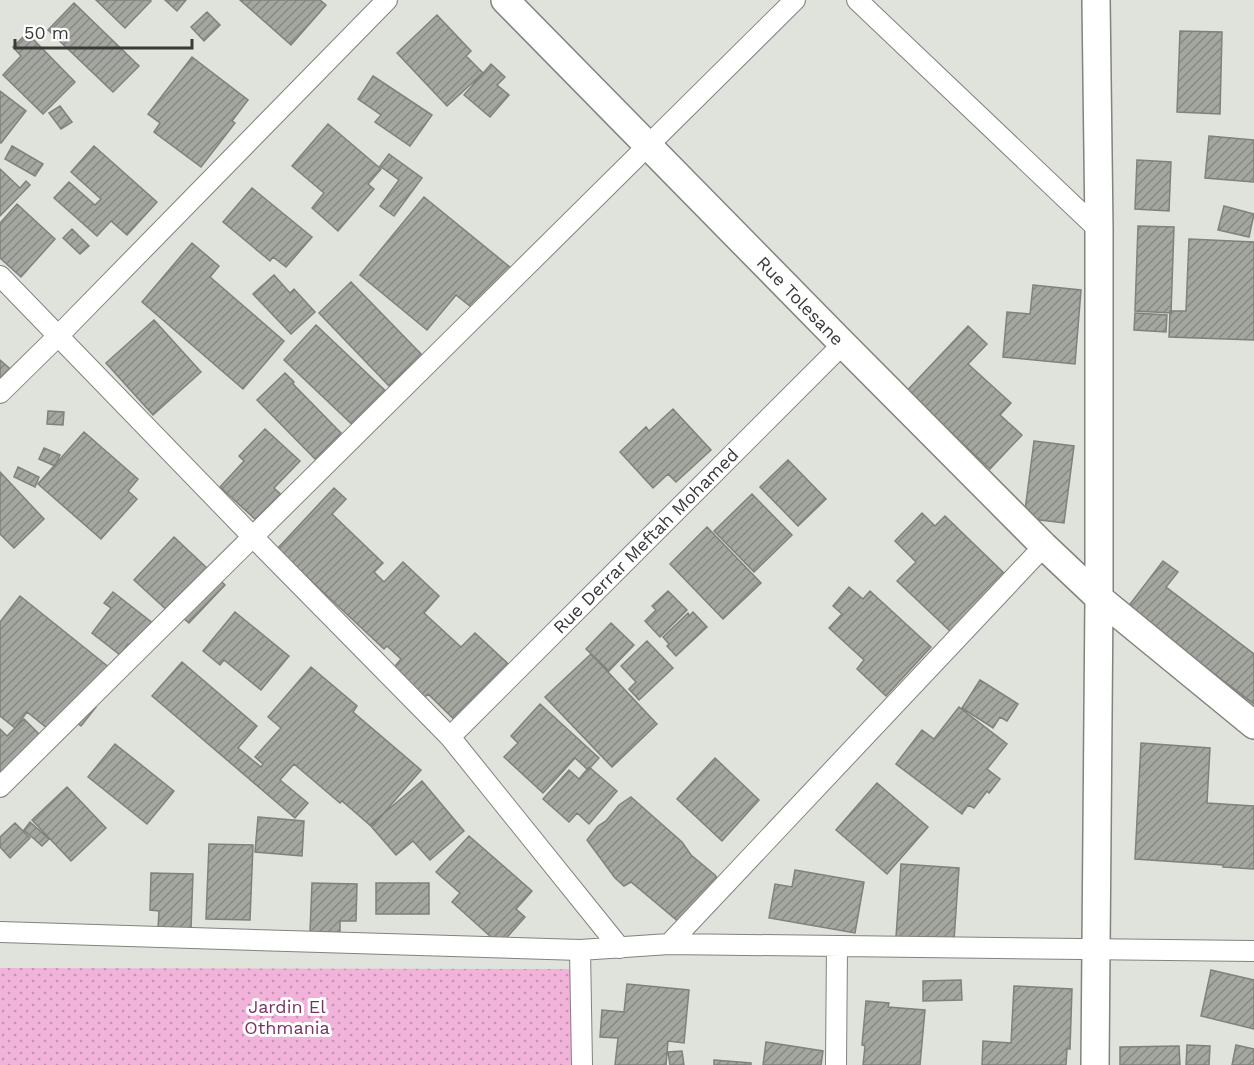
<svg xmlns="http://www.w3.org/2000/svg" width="1254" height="1065" font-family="'Work Sans',sans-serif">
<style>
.park{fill:url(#park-dots)}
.building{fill:url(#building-hatch);stroke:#7f817b;stroke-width:1.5}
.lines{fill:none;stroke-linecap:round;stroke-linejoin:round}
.street-casing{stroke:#81837d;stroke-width:22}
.secondary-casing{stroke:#81837d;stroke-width:30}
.street{stroke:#fff;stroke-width:20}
.secondary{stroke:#fff;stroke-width:27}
.labels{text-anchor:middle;stroke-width:6;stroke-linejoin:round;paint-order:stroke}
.street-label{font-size:18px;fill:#3a3b38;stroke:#fff}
.park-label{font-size:18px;fill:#793264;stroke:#fff}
</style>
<defs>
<pattern id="park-dots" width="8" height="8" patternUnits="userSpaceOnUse" patternTransform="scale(1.5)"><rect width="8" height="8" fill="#f1b3da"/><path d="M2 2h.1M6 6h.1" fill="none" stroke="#c493b2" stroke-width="1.8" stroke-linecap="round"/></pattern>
<pattern id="building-hatch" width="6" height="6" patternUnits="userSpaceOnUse" patternTransform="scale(1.5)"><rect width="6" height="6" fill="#a4a6a0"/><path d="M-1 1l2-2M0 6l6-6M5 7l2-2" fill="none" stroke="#878883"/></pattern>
</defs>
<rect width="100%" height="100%" fill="#e0e2dc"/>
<path class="park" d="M0 968 575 969 574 1065H0Z"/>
<path class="building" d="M96 0H150L151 1 125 28Z
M165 0H186L177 11Z
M240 0H320L326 5 291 45Z
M74 3 139 66 113 92 48 30Z
M207 12 220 25 204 41 191 27Z
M437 15 471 51 466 56 483 73 447 106 397 53Z
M1180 31 1222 32 1220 114 1177 112Z
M27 33 75 82 43 114 3 75 21 56 13 47Z
M192 57 248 100 232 121 235 123 201 167 154 132 160 123 148 114Z
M491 64 505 77 497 85 509 95 490 117 464 95Z
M373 76 432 115 410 146 375 122 381 115 358 99Z
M0 91 26 111 1 143 0 142Z
M60 106 72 122 61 129 49 113Z
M328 124 381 169 368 184 374 189 338 231 312 208 324 193 292 166Z
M1209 136 1254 140V182L1205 178Z
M12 146 43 164 35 176 5 159Z
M94 146 157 202 127 235 111 221 97 236 54 198 69 182 95 205 101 199 71 172Z
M389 154 422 178 394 216 380 206 399 180 380 166Z
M1137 160 1171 162 1169 211 1135 209Z
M0 169 20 188 26 181 30 185 0 216Z
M252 188 312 237 286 267 273 257 270 261 223 222Z
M424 197 516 272 481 315 456 295 427 330 360 275Z
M17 204 55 239 21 277 0 258V223Z
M1224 206 1254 214 1249 237 1218 230Z
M1138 226 1174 227 1171 313 1135 311Z
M72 229 89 246 80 254 63 238Z
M1189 239 1254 242V340L1169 337 1170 311H1186Z
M192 243 219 266 210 277 284 341 243 389 142 302Z
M274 275 290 293 294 289 315 312 291 334 253 294Z
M351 282 422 355 389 386 319 313Z
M1033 285 1081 290 1075 364 1003 357 1007 312 1030 314Z
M1135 313 1167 315 1166 332 1134 330Z
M154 320 201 372 153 415 106 363Z
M316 325 393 398 360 432 284 360Z
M968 326 987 344 968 364 1011 403 1000 415 1022 435 990 469 945 427 940 433 901 397Z
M0 360 15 373 0 389Z
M285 373 294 382 293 384 341 433 315 459 257 400Z
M673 409 711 450 676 482 668 474 653 488 620 452 646 427 649 431Z
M48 411 64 412 63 425 47 424Z
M265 429 300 461 274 488 291 504 269 532 220 487 244 461 239 456Z
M84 432 138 479 128 491 137 499 101 539 38 484Z
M1034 441 1074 446 1064 523 1024 518Z
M44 448 60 455 55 466 39 459Z
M788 460 826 499 798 526 760 487Z
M18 467 39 477 35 487 14 477Z
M0 472 44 519 14 548 0 534Z
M334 488 346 499 332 514 383 563 374 572 384 582 403 562 439 596 424 613 461 647 475 633 518 673 465 730 428 694 422 700 391 671 401 659 387 646 384 649 277 549Z
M752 494 792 535 754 572 714 531Z
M922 513 935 526 945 516 1006 575 952 633 897 581 916 562 895 541Z
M707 527 761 583 723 619 670 564Z
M174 537 225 585 189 623 175 611 172 615 134 580Z
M1163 561 1178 572 1166 587 1254 654V704L1127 608Z
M849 587 863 599 870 591 931 647 886 696 857 669 864 660 829 628 842 614 833 606Z
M668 591 687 610 660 637 645 621 656 610 652 606Z
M113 592 159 628 140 653 128 644 120 655 92 633 111 608 104 603Z
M20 596 115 672 91 703 96 707 81 726 72 719 58 737 27 712 15 728 0 716V622Z
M235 612 289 656 261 690 224 660 220 665 203 651Z
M693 612 707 627 676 656 667 646 669 644 663 637 688 613 689 616Z
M611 623 634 645 609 671 586 649Z
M647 641 673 668 639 700 629 689 636 682 621 666Z
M591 654 657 724 612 767 545 697Z
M182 662 257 726 238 748 261 767 263 764 255 757 281 728 268 717 311 667 357 706 353 712 421 770 372 827 342 801 340 803 294 764 280 780 308 803 295 818 152 696Z
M980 680 1018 704 1007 721 1000 717 993 728 962 708Z
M540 704 599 758 588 770 575 758 543 793 504 757 518 743 511 736Z
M959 707 1007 744 987 769 1000 779 989 793 987 791 974 808 968 805 962 814 896 764 922 730 934 739Z
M24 719 43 738 0 778V729L7 736Z
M1141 743 1210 748 1207 803 1254 806V869L1223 867V865L1135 859Z
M115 744 174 791 147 824 88 777Z
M715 758 759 800 722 841 677 799Z
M589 767 617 791 589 824 577 813 569 822 543 799 569 770 579 779Z
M422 781 464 831 430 860 413 841 396 855 370 825Z
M877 783 928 827 887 874 836 830Z
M67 787 106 828 71 861 32 820Z
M631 797 682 842 691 855 715 875 719 881 680 923 631 882 624 886 615 878 587 840 598 826 606 821 619 805Z
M258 817 304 821 302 856 255 852Z
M30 822 49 839 42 846 24 830Z
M15 823 30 838 10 858 0 847V837Z
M469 836 532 891 516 909 525 917 500 945 452 902 460 893 436 872Z
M209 844 253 845 250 920 206 919Z
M901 864 959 868 954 940 896 937Z
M795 870 864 882 855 933 769 918 775 884 792 887Z
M151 873 193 874 191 929 158 928 159 911 150 910Z
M312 883 357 884 356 921H340V933L310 932Z
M376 883H429V914H376Z
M1211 970 1254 980V1029L1201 1016Z
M961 980 962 1000 923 1001V981Z
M627 984 689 990 684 1043 668 1041 666 1065H615L618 1038 600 1037 602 1010 624 1012Z
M1014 986 1072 989 1070 1049H1067L1066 1065H982L983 1041 1011 1043Z
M866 1001 889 1003 888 1007 925 1010 920 1065H863L865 1046 862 1045Z
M766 1042 823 1051 821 1065H763Z
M1187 1045 1210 1046 1209 1065H1186Z
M1236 1045 1254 1049V1065H1232Z
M1179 1046 1180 1065H1120V1047Z
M682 1051 684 1065H670L668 1052Z
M714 1060 751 1063V1065H714Z"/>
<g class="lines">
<defs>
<path id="street" d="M857 0 1099 230
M0 276 253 537 450 737 620 948
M0 393 58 336 387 0
M450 737 843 344
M0 787 795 0
M0 932 580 950 669 944 1254 951
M669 944 1044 546
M580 950 582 1065
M836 1065 837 946"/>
<path id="secondary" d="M505 0 843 344 1044 546 1099 598 1254 725
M1095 1065 1099 598V230L1096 0"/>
</defs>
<use href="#street" class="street-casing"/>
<use href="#secondary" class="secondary-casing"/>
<use href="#street" class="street"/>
<use href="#secondary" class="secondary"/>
</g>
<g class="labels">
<g class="street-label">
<text transform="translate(800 301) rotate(46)" y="6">Rue Tolesane</text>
<text transform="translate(646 541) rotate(-45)" y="6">Rue Derrar Meftah Mohamed</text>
</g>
<g class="park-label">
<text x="287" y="1013">Jardin El<tspan x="287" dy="21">Othmania</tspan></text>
</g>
</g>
<path d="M15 39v9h177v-9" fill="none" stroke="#3a3b38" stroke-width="3"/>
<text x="24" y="39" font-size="18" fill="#3a3b38" stroke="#ffffff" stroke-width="4.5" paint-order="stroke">50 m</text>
</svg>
